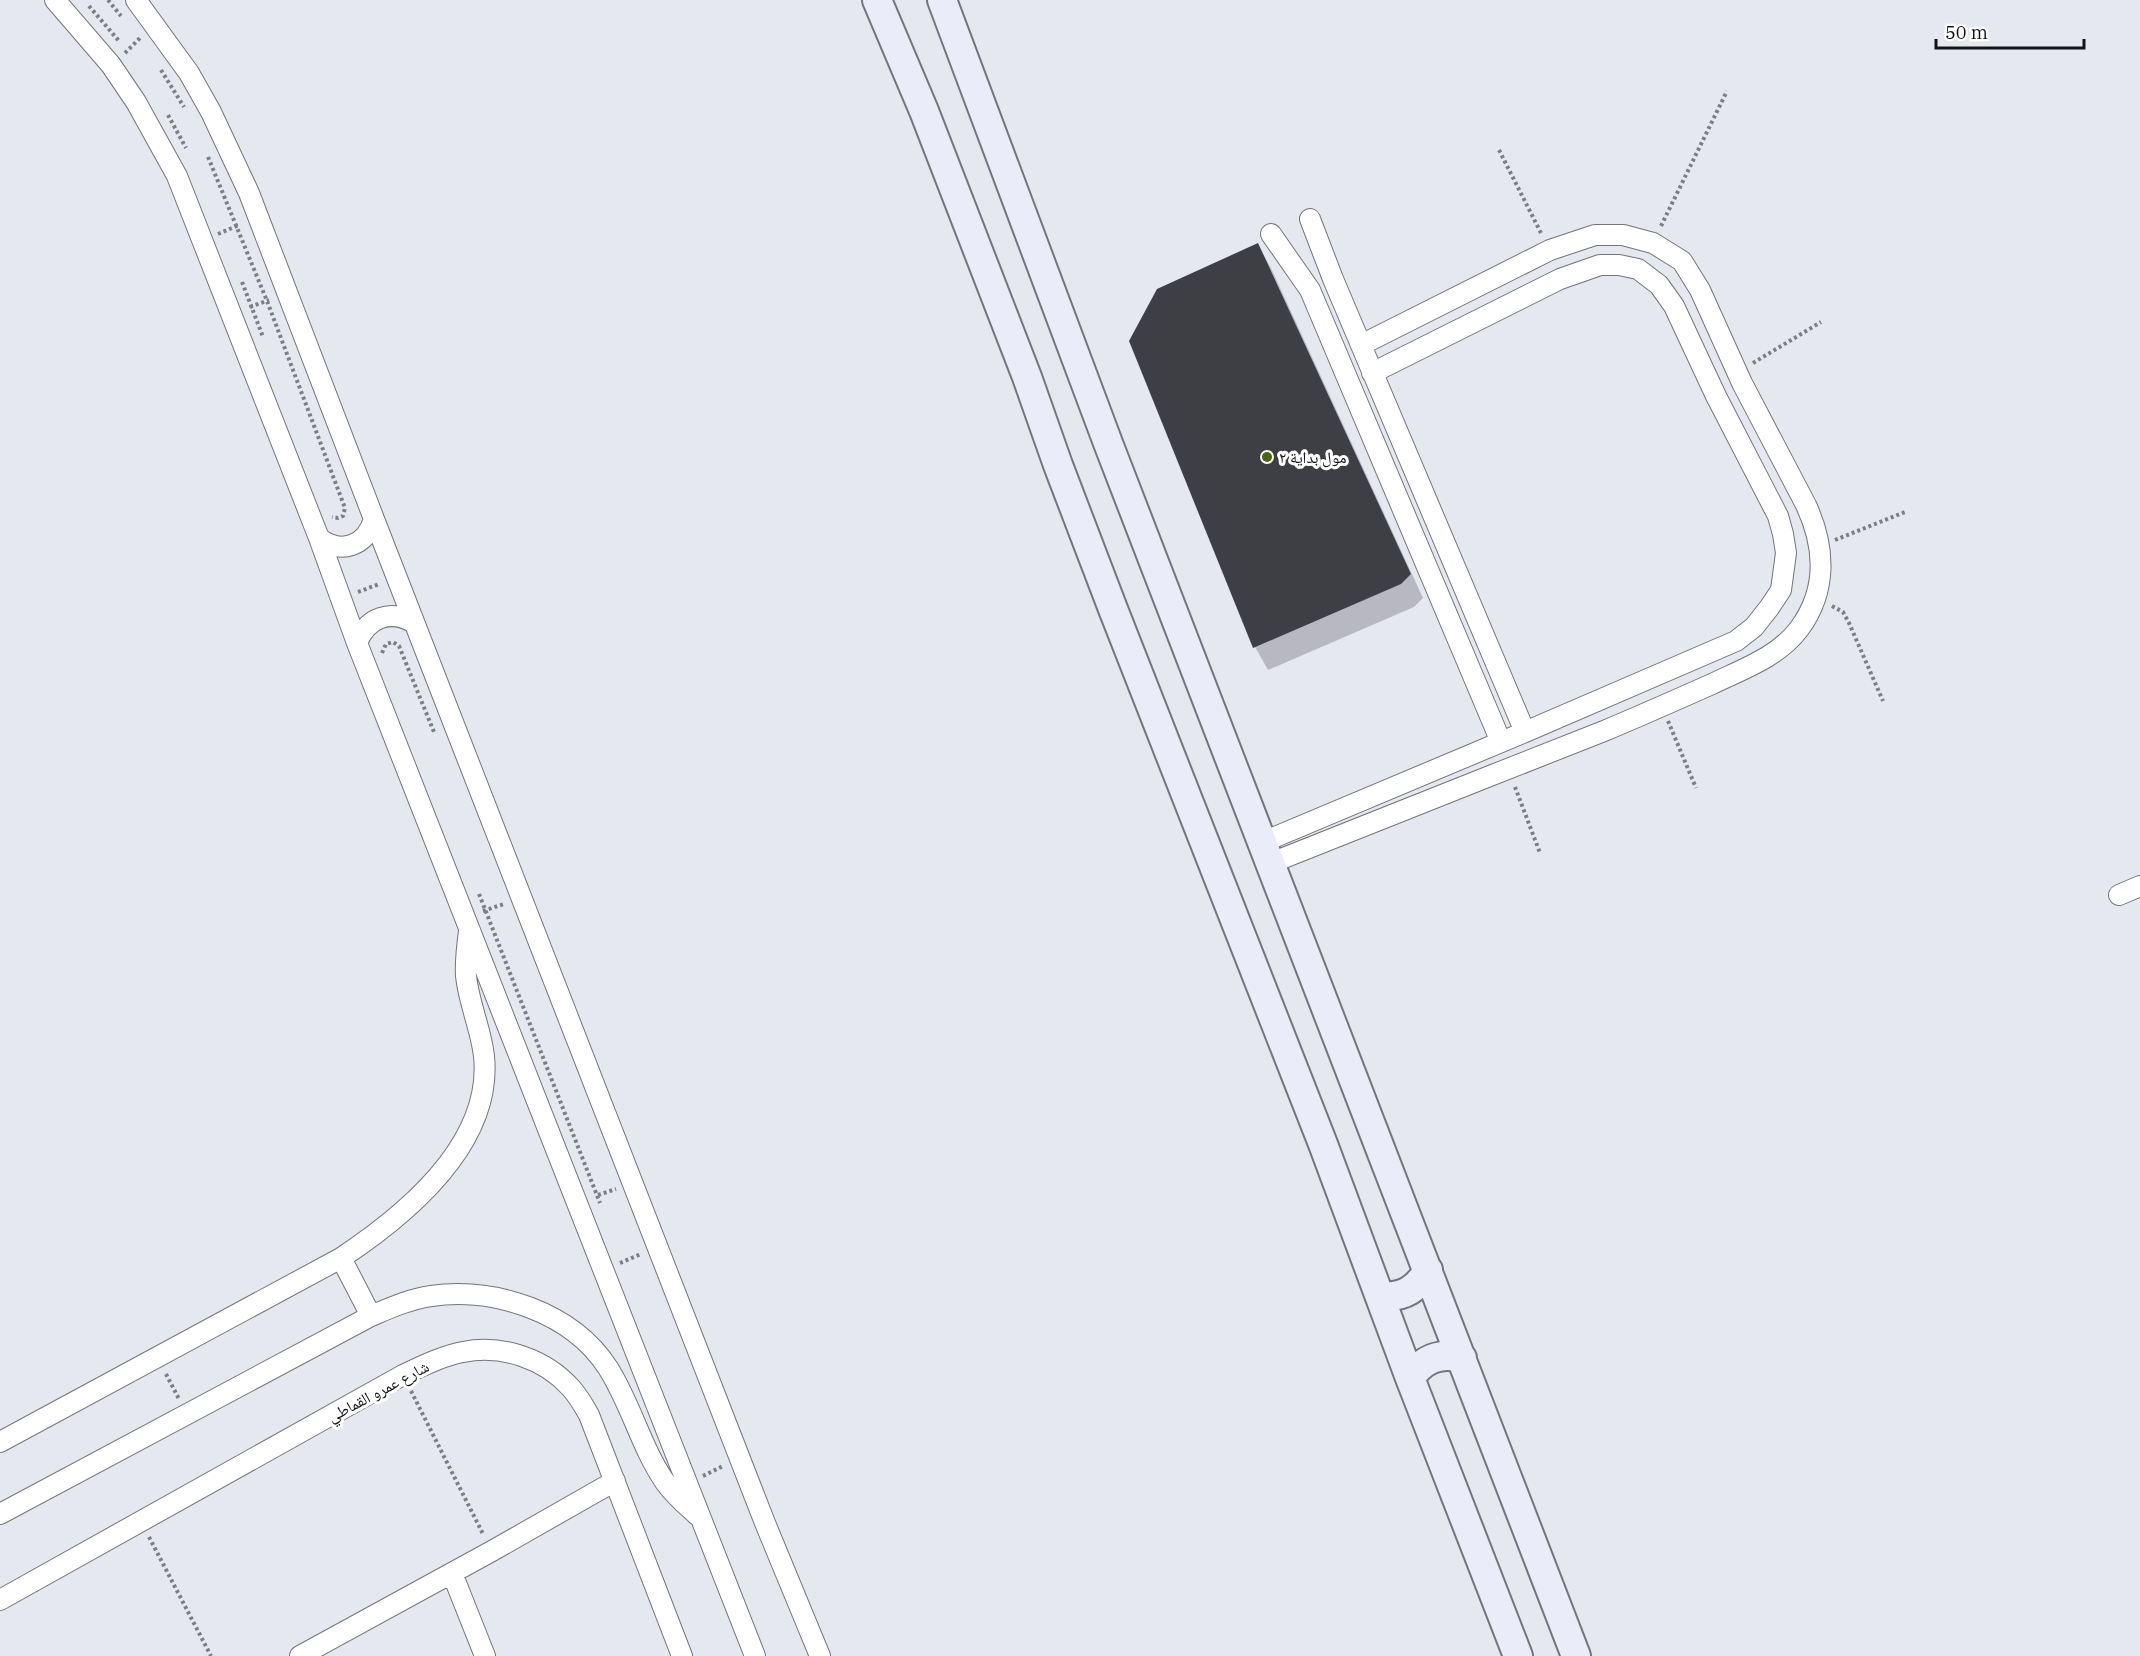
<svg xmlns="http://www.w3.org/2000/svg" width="2140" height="1656" font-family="'IBM Plex Serif','Noto Naskh Arabic',serif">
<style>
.shadow{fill:#0003}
.building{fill:#3e3f45}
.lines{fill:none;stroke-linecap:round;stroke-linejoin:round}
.street-casing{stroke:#73757c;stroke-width:22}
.secondary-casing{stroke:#73757c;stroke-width:32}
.path{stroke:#7d7e84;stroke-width:4;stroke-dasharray:3 3;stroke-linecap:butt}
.street{stroke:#fff;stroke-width:20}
.secondary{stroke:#eaecfa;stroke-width:28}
.poi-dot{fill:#486415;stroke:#fff;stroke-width:2}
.labels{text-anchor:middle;stroke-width:6;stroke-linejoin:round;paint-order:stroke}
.poi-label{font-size:16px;fill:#141417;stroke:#fff;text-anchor:start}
.street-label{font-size:16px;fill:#141417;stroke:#fff}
</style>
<rect width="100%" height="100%" fill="#e6e8f0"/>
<path class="shadow" d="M1258 245 1271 268 1423 598 1414 607 1268 670 1255 647Z"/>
<path class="building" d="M1258 243 1411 574 1401 584 1253 648 1129 341 1157 289Z"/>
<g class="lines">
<defs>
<path id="street" d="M55 0 111 65 136 102 177 176 319 538 357 643 755 1656
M136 0 189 73 211 112 249 193 374 519 765 1523 820 1656
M1310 219 1333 279 1525 732
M1271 234 1310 290 1501 742
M319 538C341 555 366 546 374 519
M357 643C367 617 391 609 414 623
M1263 842 1525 732 1736 641 1754 627 1769 608 1781 590 1786 553 1783 534 1778 516 1716 396 1674 306 1659 285 1638 269 1619 265H1600L1560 279 1372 373
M1271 863C1382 818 1493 775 1604 731 1640 716 1676 700 1712 684 1743 669 1778 657 1799 629 1828 590 1825 546 1806 505L1742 383 1700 290 1682 261 1653 243 1623 235H1595L1550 250 1361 345
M2119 895 2140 886
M341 1258 371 1316
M0 1442 341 1258C406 1215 493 1144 484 1056 481 1029 469 1004 466 976 465 961 467 946 469 931
M0 1514 371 1316C390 1308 410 1299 431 1296 495 1287 572 1312 608 1368 631 1404 641 1447 665 1482 674 1495 686 1505 697 1515
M452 1573 485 1656
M0 1600 403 1375C422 1366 442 1356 463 1352 502 1344 545 1359 571 1388 578 1396 584 1406 589 1415L682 1656
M300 1656 492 1551 615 1481"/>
<path id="secondary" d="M877 0 924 111 1027 377 1058 465 1113 609 1323 1144 1410 1378 1518 1656
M942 0 1108 443 1576 1656
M1380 1296C1402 1298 1417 1290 1428 1270
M1410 1378C1423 1359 1440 1352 1462 1358"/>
</defs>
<use href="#street" class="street-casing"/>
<use href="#secondary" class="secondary-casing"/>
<path class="path" d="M108 0 121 16
M89 6 119 41
M125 53 141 37
M161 70 184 107
M168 115 186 148
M1499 150 1541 233
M208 157 267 301 345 508 343 516 338 518 332 517
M1661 226 1727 91
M218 234 239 225
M242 282 263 337
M250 307 269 300
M1753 363 1821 322
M1835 540 1905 512
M358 592 379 584
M1832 606 1843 612 1849 623 1883 701
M382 653 386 644 393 642 399 646 434 732
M1668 721 1696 788
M1515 787 1540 853
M479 894 600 1203
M483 911 504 904
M598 1195 616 1189
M620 1263 641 1254
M166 1374 179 1399
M411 1391 483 1534
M703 1476 723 1466
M149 1537 211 1656"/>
<use href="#street" class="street"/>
<use href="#secondary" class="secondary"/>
</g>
<circle class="poi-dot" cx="1267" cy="457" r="6"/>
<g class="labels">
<g class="poi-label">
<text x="1279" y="463">مول بداية ۲</text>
</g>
<g class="street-label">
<text transform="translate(378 1391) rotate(-28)" y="6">شارع عمرو القماطي</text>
</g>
</g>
<path d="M1936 39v9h148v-9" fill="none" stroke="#141417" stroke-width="3"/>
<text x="1945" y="39" font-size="18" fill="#141417" stroke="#ffffff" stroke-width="4.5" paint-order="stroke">50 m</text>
</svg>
